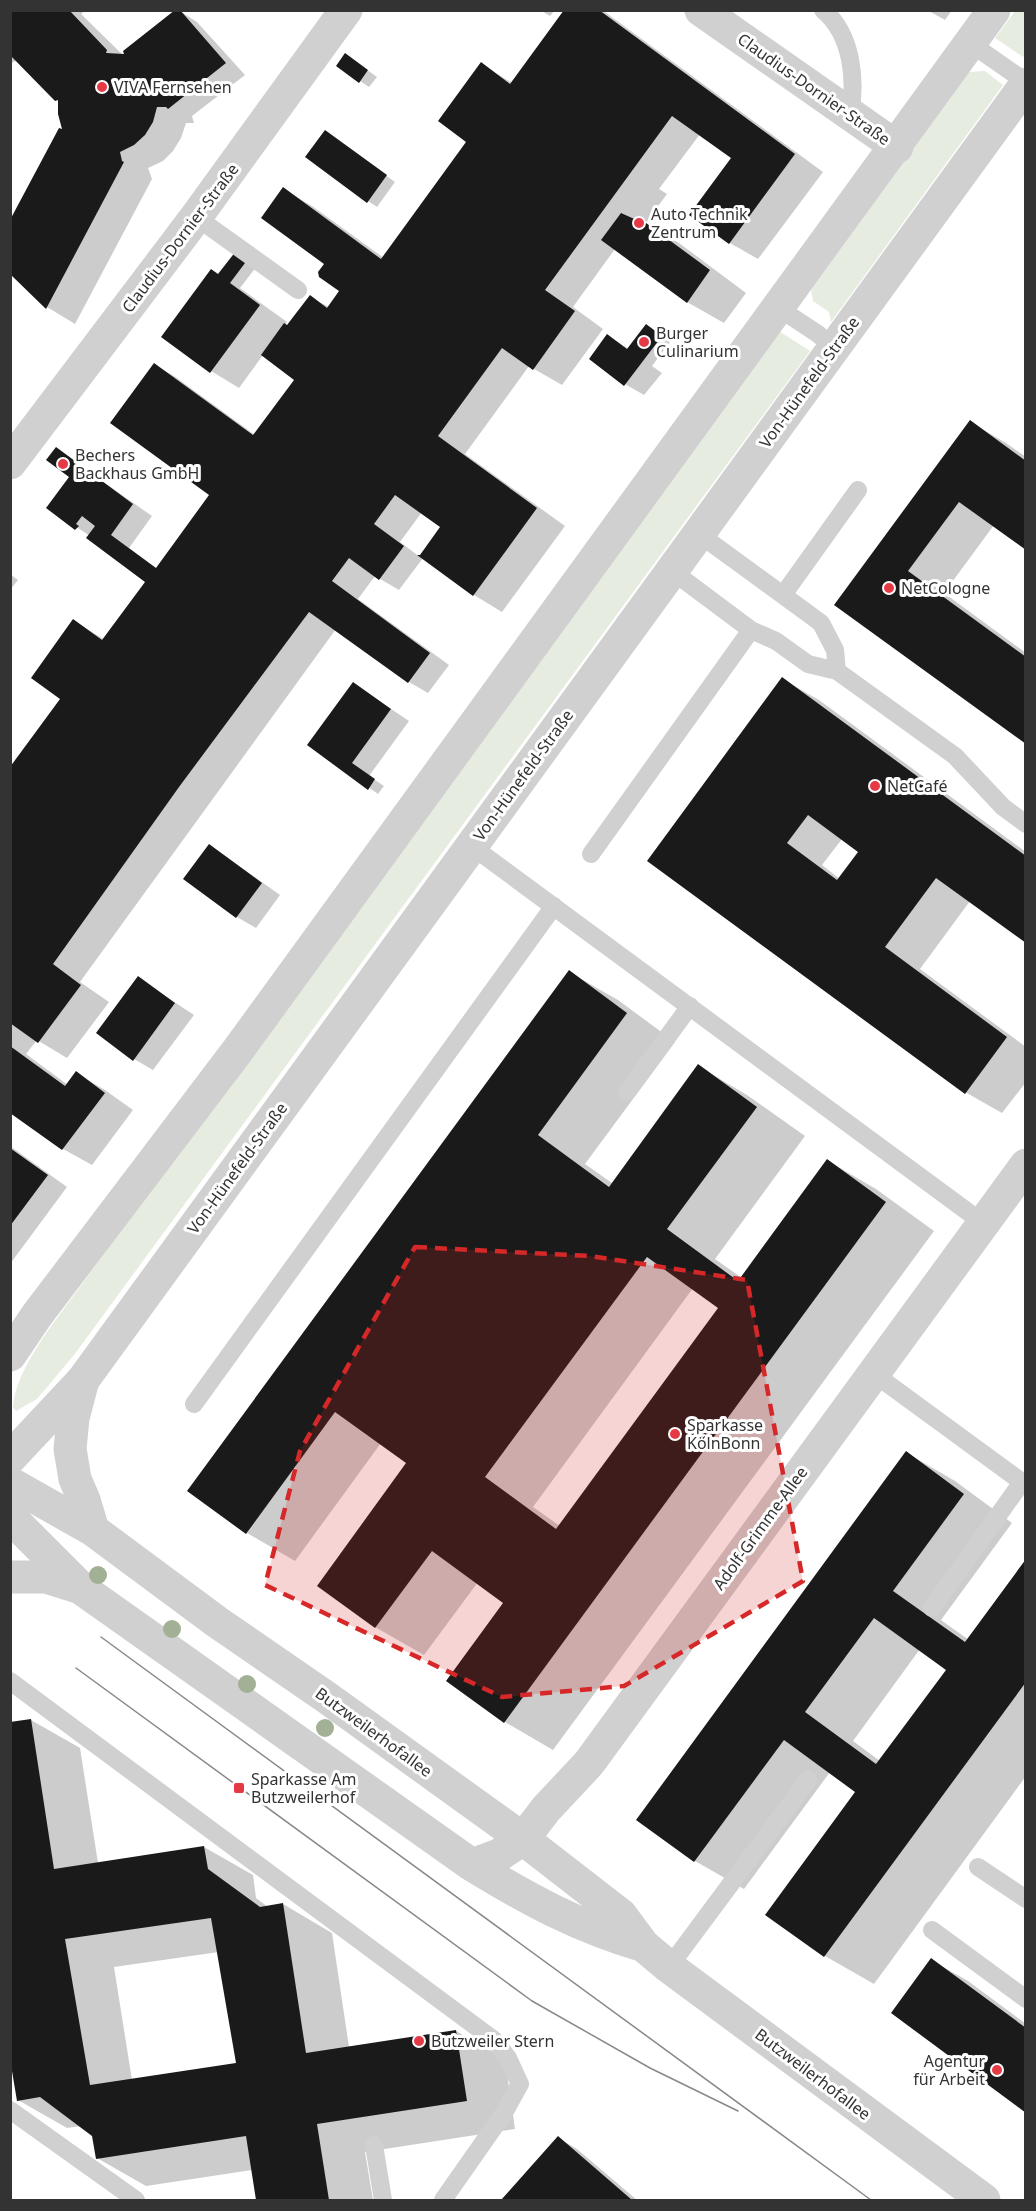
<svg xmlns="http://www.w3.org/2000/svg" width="1036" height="2211" font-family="'Noto Sans',sans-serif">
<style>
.green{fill:#e6ecdf}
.shadow{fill:#0003;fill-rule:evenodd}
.building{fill:#1a1a1a;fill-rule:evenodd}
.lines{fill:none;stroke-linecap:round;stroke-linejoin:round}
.service{stroke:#d0d0d0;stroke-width:18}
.minor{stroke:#d0d0d0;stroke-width:33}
.tertiary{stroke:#d0d0d0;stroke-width:33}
.tram{stroke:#888;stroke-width:1.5}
.tree{fill:#a2b095}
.marked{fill:#d62828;fill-opacity:0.2;stroke:#d62828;stroke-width:4.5;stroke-dasharray:12 8;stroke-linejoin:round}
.poi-dot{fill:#e63946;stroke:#fff;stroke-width:2}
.labels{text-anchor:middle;stroke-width:6;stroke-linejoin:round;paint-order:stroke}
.poi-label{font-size:16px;fill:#333;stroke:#fff;text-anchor:start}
.street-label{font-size:16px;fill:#333;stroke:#fff}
</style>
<rect width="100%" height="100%" fill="#fff"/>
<path class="green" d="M1015 11H1025V54L1023 57 995 38Z
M985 71 1003 85 831 322 829 312 813 301 811 290 969 72Z
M779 331 810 351 74 1355 37 1399 16 1411 13 1407C15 1380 34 1351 49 1329Z"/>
<path class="shadow" d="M10 10H86L81 14 127 59 178 10 197 22 245 75 192 116 194 123H186L181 138 173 151 163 161 148 168 152 179 75 324 47 307 10 272V215L14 217 64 130 59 102 17 60 10 64Z
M540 10H555L550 16Z
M565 10H602L605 12 823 172 758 259 730 243 692 215 733 158 700 134 659 189 667 194 645 224 679 243 746 293 724 323 687 302 615 249 573 307 603 329 562 385 529 366 465 454 565 526 502 612 474 595 423 558 399 590 375 576 358 599 449 665 428 693 409 682 336 629 80 982 109 1002 67 1058 37 1040 26 1054 68 1085 76 1073 105 1090 133 1110 92 1165 63 1149 10 1111V769L62 699 74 621 105 640 147 581 90 536 48 508 89 472 152 516 129 548 157 569 211 495 154 365 174 376 255 435 296 380 263 355 239 388 211 371 219 276 237 253 257 266 240 288 287 322 285 326 288 327 310 297 329 307 341 291 283 189 312 206 384 258 468 142 481 64 512 83ZM422 512 442 527 420 557 400 542Z
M927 10H952L945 20Z
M355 61 377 77 369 87 360 81Z
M326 132 395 182 377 207 368 201Z
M646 326 670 342 652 366 662 373 644 395 625 384 607 336 629 349Z
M970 422 1006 443 1026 457V548L994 525 944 593 1026 653V742L836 605Z
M10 574 18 580 10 590Z
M782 679 819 700 1026 852V941L970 901 920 969 1026 1047V1082L1002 1113 965 1092 649 860ZM842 839 860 852 840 879 822 865Z
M354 684 409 721 369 776 384 786 378 794 309 745Z
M209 846 228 858 280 895 256 928 237 917 185 879Z
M569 972 618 1000 675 1042 585 1164 612 1183 698 1066 747 1095 805 1136 715 1259 742 1278 828 1161 876 1189 934 1231 553 1750 505 1722V1602L478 1582 424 1655 375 1627 408 1463 381 1443 295 1561 247 1533ZM693 1288 720 1308 560 1526 533 1507Z
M138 978 194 1015 153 1070 134 1059Z
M10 1146 67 1187 10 1264Z
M907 1453 955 1481 1012 1523 941 1620 969 1640 1026 1562V1776L874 1984 825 1956 767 1914 857 1792 830 1772 744 1889 695 1861 638 1819ZM920 1649 948 1670 880 1761 853 1741Z
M31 1720 80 1748 98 1863 204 1847 253 1875 256 1898 268 1907 283 1904 332 1933 349 2047 456 2031 505 2059 515 2129 365 2152 373 2200H257L252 2170 146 2186 97 2158 94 2135 82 2126 67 2128 18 2100ZM219 1952 238 2064 132 2080 114 1967Z
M931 1960 968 1981 1026 2024V2111Z
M558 2138 577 2149 637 2200H503Z"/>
<path class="building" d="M10 10H69L107 50 106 53 124 54 123 51 175 10H180L226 63 168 109 166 107H157L153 122 145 135 134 145 120 152 122 161 124 162 46 309 10 274V220L59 128 62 129 58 114V100L55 101 10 55Z
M564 10H599L795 154 729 244 689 215 731 158 672 116 545 290 575 311 533 370 502 348 438 436 537 508 473 596 417 555H420L440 527 395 495 374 524 404 546 379 580 349 558 332 581 430 653 408 683 309 612 179 787 53 964 81 985 38 1043 10 1023V767L60 699 31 678 73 619 102 640 145 582 86 538 95 526 82 516 76 524 79 526 75 530 46 508 69 477 46 460 56 447 133 504 111 535 156 568 209 495 110 423 154 363 253 435 294 380 261 355 284 323 287 325 310 295 327 308 339 291 319 277 318 272 324 264 261 218 283 187 381 259 466 142 438 121 481 62 510 84Z
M345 53 368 70 359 83 336 66Z
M325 130 387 175 367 203 305 157Z
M621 213 641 222 642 220 710 270 687 303 601 240Z
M236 251 248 259 230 283 260 305 210 373 161 337 211 269 218 274Z
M646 324 662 336 624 386 589 359 607 334 627 349Z
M970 420 1026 461V550L959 502 908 571 1026 657V744L834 605Z
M782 677 1026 856V943L936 878 885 947 1007 1037 965 1094 647 861ZM808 815 858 852 837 880 787 843Z
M353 682 391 709 352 763 375 779 368 790 307 745Z
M209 844 262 883 236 918 183 879Z
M569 970 627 1013 538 1135 609 1187 698 1064 757 1107 667 1229 738 1281 827 1159 886 1202 504 1723 446 1681 503 1603 432 1551 375 1628 317 1586 406 1463 335 1412 246 1534 187 1491ZM647 1257 718 1308 556 1529 485 1477Z
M138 976 175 1003 133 1061 96 1033Z
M10 1046 65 1086 76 1071 105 1093 62 1150 10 1113Z
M10 1148 48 1175 10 1226Z
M906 1451 964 1494 893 1591 965 1642 1026 1559V1682L824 1957 765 1915 855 1792 784 1740 694 1862 636 1820ZM874 1618 946 1670 876 1764 805 1712Z
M31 1719 54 1869 204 1846 208 1869 260 1907 283 1903 306 2053 456 2030 467 2101 317 2124 329 2200H256L246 2136 96 2159 92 2136 40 2097 17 2101 10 2059V1722ZM211 1918 236 2063 90 2085 65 1939Z
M931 1958 1026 2028V2113L891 2013Z
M558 2136 632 2200H501Z"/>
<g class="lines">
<path class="service" d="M823 10C853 35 856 81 850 116
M970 43 1026 82
M196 217 298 290
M777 307 818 334 834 348
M699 534 821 623 835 650 837 671
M672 571 751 630 776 641 808 664 837 671 955 756 1003 807 1026 824
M783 595 858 490
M470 848 485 856 983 1223
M591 854 751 630
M627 1092 690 1006
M873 1373 1026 1485
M194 1404 554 906
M932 1608 1022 1482
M10 1681 494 2040 508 2058 520 2084 504 2113 443 2200
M978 1867 1026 1899
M932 1930 1026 1999
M669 1967 808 1780
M10 2110 136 2200
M374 2145 383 2200"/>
<path class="minor" d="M701 10 897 147
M10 463 196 217 346 10
M83 1380 73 1418 70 1449 75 1479 84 1500 93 1530
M10 1483 93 1530 217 1622 326 1697 523 1839 621 1915 644 1946 669 1967 984 2200
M10 1510 16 1523 82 1589 472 1865C529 1900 579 1927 644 1946
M10 1577H46L81 1588
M472 1865 499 1855 523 1839 546 1809 589 1763 1026 1165"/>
<path class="tertiary" d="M10 1355 37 1315 238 1050 994 10
M10 1458 83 1380 1026 84"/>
<path class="tram" d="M101 1637 871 2200
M76 1668 532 2001 650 2068 738 2111"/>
</g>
<g class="tree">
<circle cx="98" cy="1575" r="9"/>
<circle cx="172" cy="1629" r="9"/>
<circle cx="247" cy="1684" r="9"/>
<circle cx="325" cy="1728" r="9"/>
</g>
<path class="marked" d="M415 1247 590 1256 747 1280 803 1581 624 1686 502 1697 265 1585 300 1451Z"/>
<g class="poi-dot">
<circle cx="102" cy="87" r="6"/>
<circle cx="639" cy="223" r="6"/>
<circle cx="644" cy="342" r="6"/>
<circle cx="63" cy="464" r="6"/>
<circle cx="889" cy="588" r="6"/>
<circle cx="875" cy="786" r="6"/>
<circle cx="675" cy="1434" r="6"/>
<rect x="233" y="1782" width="12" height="12" rx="3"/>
<circle cx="419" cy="2041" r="6"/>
<circle cx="997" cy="2070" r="6"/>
</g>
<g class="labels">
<g class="poi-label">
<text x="114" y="93">VIVA Fernsehen</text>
<text x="651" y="220">Auto Technik<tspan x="651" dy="18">Zentrum</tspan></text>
<text x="656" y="339">Burger<tspan x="656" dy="18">Culinarium</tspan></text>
<text x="75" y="461">Bechers<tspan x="75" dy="18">Backhaus GmbH</tspan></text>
<text x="901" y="594">NetCologne</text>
<text x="887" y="792">NetCafé</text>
<text x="687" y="1431">Sparkasse<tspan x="687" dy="18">KölnBonn</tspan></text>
<text x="251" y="1785">Sparkasse Am<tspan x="251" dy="18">Butzweilerhof</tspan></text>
<text x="431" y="2047">Butzweiler Stern</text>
<text x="985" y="2067" text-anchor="end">Agentur<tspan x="985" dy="18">für Arbeit</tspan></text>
</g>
<g class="street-label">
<text transform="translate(814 89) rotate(35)" y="6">Claudius-Dornier-Straße</text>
<text transform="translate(180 238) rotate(-53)" y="6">Claudius-Dornier-Straße</text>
<text transform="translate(809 382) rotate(-54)" y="6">Von-Hünefeld-Straße</text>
<text transform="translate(523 775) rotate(-54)" y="6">Von-Hünefeld-Straße</text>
<text transform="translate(237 1168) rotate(-54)" y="6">Von-Hünefeld-Straße</text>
<text transform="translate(760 1528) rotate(-54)" y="6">Adolf-Grimme-Allee</text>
<text transform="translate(374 1732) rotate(36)" y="6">Butzweilerhofallee</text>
<text transform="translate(813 2074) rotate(37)" y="6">Butzweilerhofallee</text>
</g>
</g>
<rect width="1036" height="2211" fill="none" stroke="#333333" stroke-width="24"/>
</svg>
